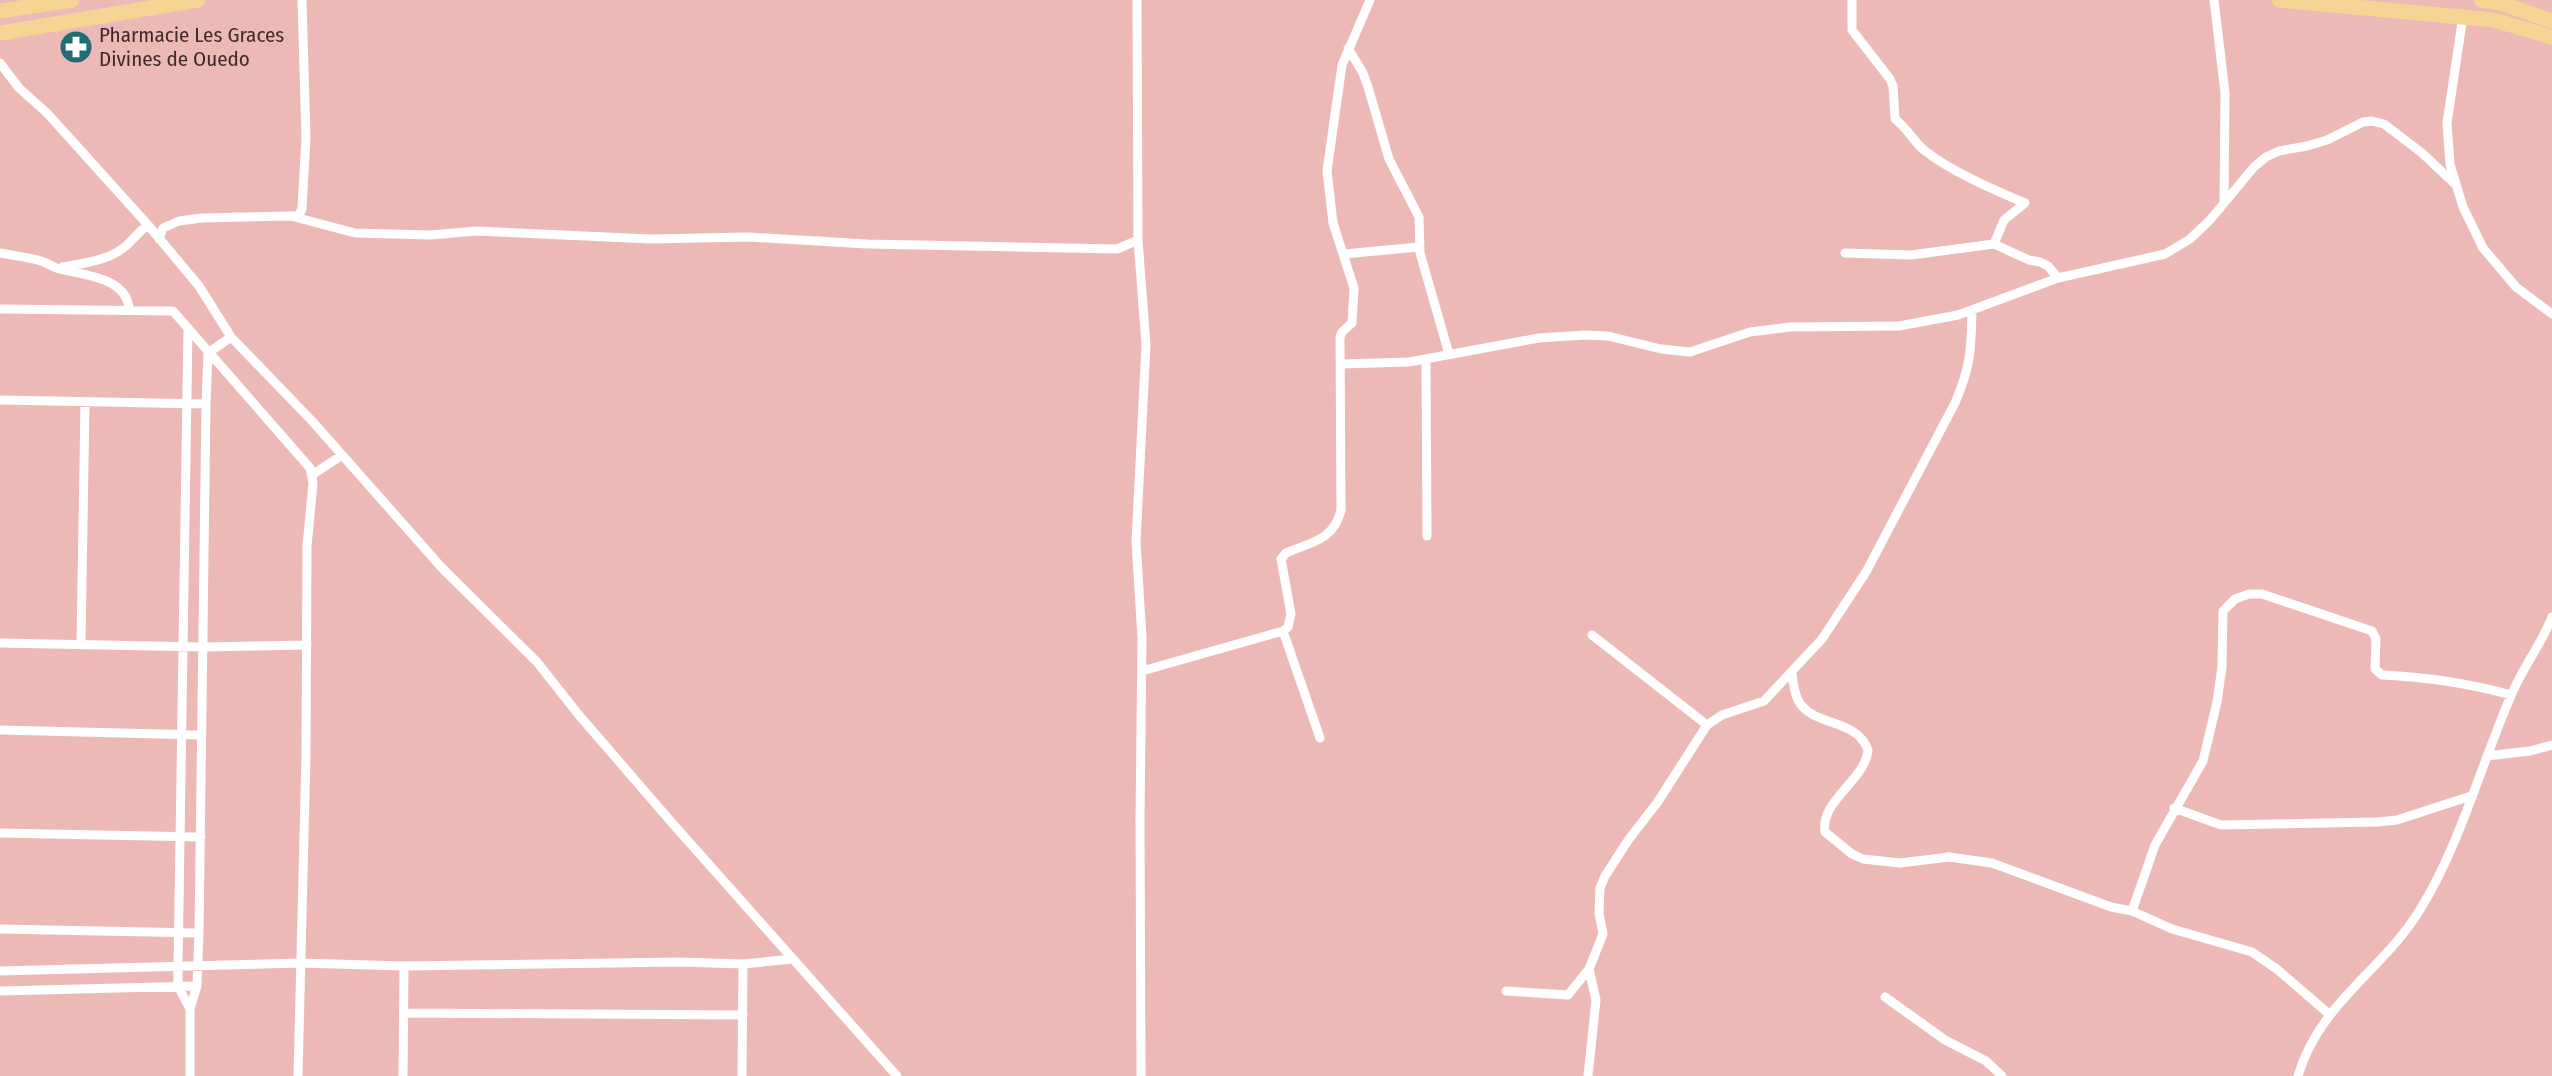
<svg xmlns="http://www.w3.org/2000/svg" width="2552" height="1076" font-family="'Fira Sans Condensed',sans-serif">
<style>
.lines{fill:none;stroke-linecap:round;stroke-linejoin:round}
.minor{stroke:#fff;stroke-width:9}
.primary{stroke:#f5d494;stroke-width:15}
.labels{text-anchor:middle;stroke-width:4.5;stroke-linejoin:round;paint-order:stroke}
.poi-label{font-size:21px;fill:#3f2b2b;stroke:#ecb9b7;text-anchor:start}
</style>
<rect width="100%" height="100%" fill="#ecb9b7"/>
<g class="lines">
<path class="minor" d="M1137 0 1138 240 1146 345 1136 542 1142 638 1140 819 1141 1076
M1852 0V30L1890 79 1893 86 1895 119C1908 129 1914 142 1924 150 1950 171 1994 190 2025 203L2004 220 1994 244
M2214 0 2225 93 2224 202
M2463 16 2447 123 2450 164 2463 207 2483 248 2516 287 2552 314
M1348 48 1363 73 1368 87 1389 159 1419 217 1420 253 1449 354
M0 63 19 88 47 113 148 225 199 286 231 337 313 422 442 568 537 662 578 714 673 824 897 1076
M292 216H298L302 209 306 138 302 0
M159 239 163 228 179 221 202 218 291 216 355 233 431 235 476 231 650 239 748 237 867 244 1117 249 1138 240
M0 253C14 256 28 257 41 261 47 263 53 267 59 269 83 275 128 277 129 310
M1845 253 1911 255 1994 244 2029 260 2040 262 2048 266 2058 278
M1344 254 1419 247
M62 267C84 263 109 261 127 245 135 238 139 231 148 225
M0 309 173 311 310 468 313 483 307 546 306 755 298 1076
M188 328 178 967V986L190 1009
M1426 360 1427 536
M1342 364 1409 362 1539 338 1585 335 1608 336 1661 349 1690 352 1750 332 1790 327 1899 326 1958 315 2058 278 2165 254 2190 239 2210 220 2254 167 2266 157 2279 151 2307 146 2327 140 2363 122 2372 121 2384 124 2422 153 2456 185
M0 400 206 404
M312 475 342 455
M1283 631 1320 738
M1592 635 1707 725
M0 643 203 647 307 645
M81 644 85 402
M1142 671 1283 631 1288 627 1291 614 1281 559 1286 553C1312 542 1334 540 1341 510L1340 337 1342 332 1352 323 1354 288 1333 223 1327 171 1342 65 1370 0
M1792 673C1793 682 1794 692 1798 700 1813 728 1856 717 1868 750 1865 781 1820 800 1825 832L1852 854 1863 859 1900 863 1949 857 1992 863 2111 907 2132 911 2172 929 2252 952 2278 970 2329 1014
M0 730 202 735
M2487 756 2530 751 2552 745
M2174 808 2221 825 2377 822 2397 820 2471 796
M0 833 201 837
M2132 911 2155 845 2203 761 2217 702 2222 667 2223 611 2235 599 2249 594H2262L2372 631 2376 639 2375 669 2382 675C2426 677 2468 683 2511 695
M0 929 199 933
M0 971 300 963 404 966 679 962 743 964 793 959
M0 991 197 986
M1506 991 1568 995 1589 969
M1885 997 1945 1040 1986 1061 2002 1076
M404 1013 743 1015
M190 1076V1009L197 986 199 933 206 404 208 353 231 337
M403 1076 404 966
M742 1076 743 964
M1588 1076 1596 1000 1589 969 1603 934 1599 913 1600 888 1605 876 1629 839 1657 803 1707 725 1722 715 1764 701 1822 639 1866 572 1955 403C1971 366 1971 350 1972 311
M2298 1076C2319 1003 2384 970 2421 908 2460 844 2480 768 2510 698 2521 670 2541 645 2552 617"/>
<path class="primary" d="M2279 0 2494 20 2552 37
M2481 0 2500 3 2552 21
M0 11 72 0
M0 33 198 0"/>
</g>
<defs>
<symbol id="pharmacy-disc" viewBox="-11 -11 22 22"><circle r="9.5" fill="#226d72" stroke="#ecb9b7"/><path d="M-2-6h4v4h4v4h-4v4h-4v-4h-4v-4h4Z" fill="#fff"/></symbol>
</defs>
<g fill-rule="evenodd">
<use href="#pharmacy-disc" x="57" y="28" width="38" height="38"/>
</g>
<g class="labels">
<g class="poi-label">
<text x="99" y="42">Pharmacie Les Graces<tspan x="99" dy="24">Divines de Ouedo</tspan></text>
</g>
</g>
</svg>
